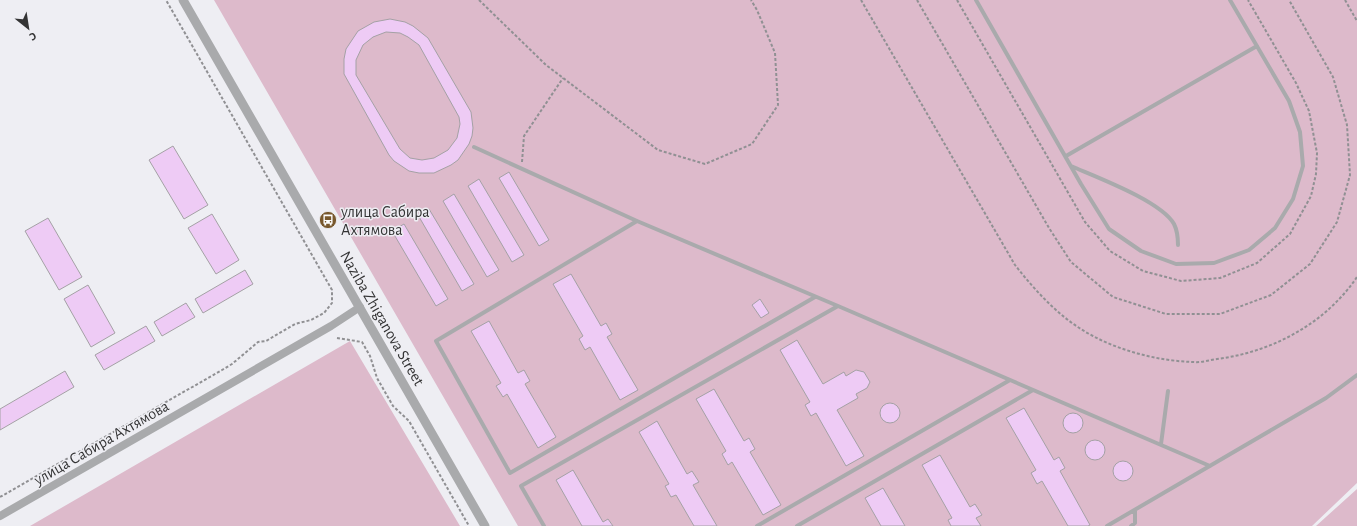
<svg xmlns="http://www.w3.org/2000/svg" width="1357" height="526" font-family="'Alegreya Sans',sans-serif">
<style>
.green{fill:#ddbacb}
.building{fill:#eecbf5;stroke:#a4a1a5;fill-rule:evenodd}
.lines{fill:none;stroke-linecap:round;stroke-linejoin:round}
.path{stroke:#909093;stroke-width:2;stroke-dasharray:3 2;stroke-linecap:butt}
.service{stroke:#a9aaac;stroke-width:4}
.minor{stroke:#a9aaac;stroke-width:8}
.tertiary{stroke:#a9aaac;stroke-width:9}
.labels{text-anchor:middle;stroke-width:3;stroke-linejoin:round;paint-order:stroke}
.poi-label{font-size:16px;fill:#343435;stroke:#eeeef3;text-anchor:start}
.street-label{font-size:16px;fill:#343435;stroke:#eeeef3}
</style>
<rect width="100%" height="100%" fill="#eeeef3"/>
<path class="green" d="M214 0H1357V483L1312 526H518Z
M350 341 460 526H30Z
M1357 489V526H1316Z"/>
<path class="building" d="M390 19 405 22 413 26 428 38 471 112 473 128 472 136 469 144 458 160 451 165 434 173H419L409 171 394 161 389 155 344 74V59L346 49 358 31 374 22ZM386 32 400 33 408 37 419 45 459 117 460 124 457 138 448 150 434 158 422 160 410 158 400 149 356 75V60L363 45 373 37Z
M173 146 208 205 184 219 149 160Z
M509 172 549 240 539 246 499 178Z
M479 179 524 255 512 262 468 186Z
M454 194 499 270 487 277 443 201Z
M429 209 474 284 462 291 418 215Z
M212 214 239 260 216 274 188 228Z
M48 218 82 277 59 290 25 231Z
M404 224 448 299 436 306 392 231Z
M245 270 253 284 203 313 195 299Z
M571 274 601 326 606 323 612 334 607 337 638 390 620 400 590 347 585 350 579 339 583 336 553 284Z
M88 285 115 333 91 347 64 299Z
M760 299 769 313 761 318 752 305Z
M186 303 195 317 162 336 154 322Z
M489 321 518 373 524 370 530 381 525 384 556 437 538 448 507 394 503 397 496 386 501 383 471 331Z
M146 326 155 341 104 370 95 355Z
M797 340 823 384 844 372 846 376 856 370 864 372 870 382 867 388 856 394 858 398 837 410 864 456 846 466 816 413 811 416 805 405 810 402 780 350Z
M65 371 74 387 0 430V409Z
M714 389 744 441 749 438 755 449 750 452 781 505 763 515 732 462 728 465 722 454 726 451 696 399Z
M880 413a10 10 0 1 1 20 0a10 10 0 1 1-20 0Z
M1024 408 1054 460 1059 457 1065 468 1060 471 1090 525 1088 526H1068L1042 481 1037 484 1031 473 1036 470 1006 418Z
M1063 423a10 10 0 1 1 20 0a10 10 0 1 1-20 0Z
M657 421 687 474 692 471 699 482 693 485 717 526H694L676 495 671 497 665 486 669 484 639 432Z
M1085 450a10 10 0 1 1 20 0a10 10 0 1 1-20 0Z
M940 455 970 507 975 504 982 515 976 518 981 526H951L948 520 952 518 922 465Z
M1113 471a10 10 0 1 1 20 0a10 10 0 1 1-20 0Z
M573 470 603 522 608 519 613 526H582L556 480Z
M883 488 905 526H881L865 498Z"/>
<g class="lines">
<path class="path" d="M479 0 546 65 658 150 705 164 752 144 778 105 775 53 757 10 751 0
M861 0 1015 265C1037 293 1062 320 1093 336 1123 352 1160 361 1193 362 1201 363 1209 360 1217 359 1272 352 1325 324 1357 277
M917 0 1049 228 1071 262 1113 297 1166 314H1220L1271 295 1310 264 1337 222 1350 175 1347 125 1333 77 1289 0
M957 0 1085 222 1110 251 1143 271 1181 281 1220 278 1257 263 1290 234 1311 196 1316 174 1317 153 1309 111 1296 83 1248 0
M1345 0 1357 21
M522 162 524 136 563 78
M337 338 362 342 370 356 377 378 393 406 409 421 469 526
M0 497 222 370 232 364 258 342 266 341 295 324 311 320 324 313 332 303V290L166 0"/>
<path class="service" d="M976 0 1081 184 1109 229 1141 251 1176 264 1214 263 1249 250 1275 228 1293 199 1303 166 1300 132 1289 101 1230 0
M474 147 637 221 838 306 1210 466
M1066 156 1257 46
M1071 166C1096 177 1161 201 1174 224 1177 230 1178 238 1178 245
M637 221 436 341 510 473 815 297
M1161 444 1168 391
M544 526 521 486 838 306
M757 526 1010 380
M797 526 1033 390
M1107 526 1326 398 1357 375
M1131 526 1135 523V510"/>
<path class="minor" d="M0 516 331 326 360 307"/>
<path class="tertiary" d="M183 0 485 526"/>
</g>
<defs>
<symbol id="bus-disc" viewBox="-11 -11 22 22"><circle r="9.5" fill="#78582d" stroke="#eeeef3"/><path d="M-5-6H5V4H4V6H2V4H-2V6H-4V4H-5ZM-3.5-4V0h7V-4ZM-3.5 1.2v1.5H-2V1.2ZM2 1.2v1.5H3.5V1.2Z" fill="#fff"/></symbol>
</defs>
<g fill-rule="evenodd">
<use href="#bus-disc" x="318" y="210" width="20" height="20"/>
</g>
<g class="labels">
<g class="poi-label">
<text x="341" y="217">улица Сабира<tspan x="341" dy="18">Ахтямова</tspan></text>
</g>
<g class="street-label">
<text transform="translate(383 318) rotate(60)" y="6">Naziba Zhiganova Street</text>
<text transform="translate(101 442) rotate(-30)" y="6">улица Сабира Ахтямова</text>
</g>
</g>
<g transform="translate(28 28) rotate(150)" stroke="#eeeef3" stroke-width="3" paint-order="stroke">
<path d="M0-3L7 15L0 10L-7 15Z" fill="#343435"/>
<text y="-6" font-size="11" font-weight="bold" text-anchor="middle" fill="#343435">С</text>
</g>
</svg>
